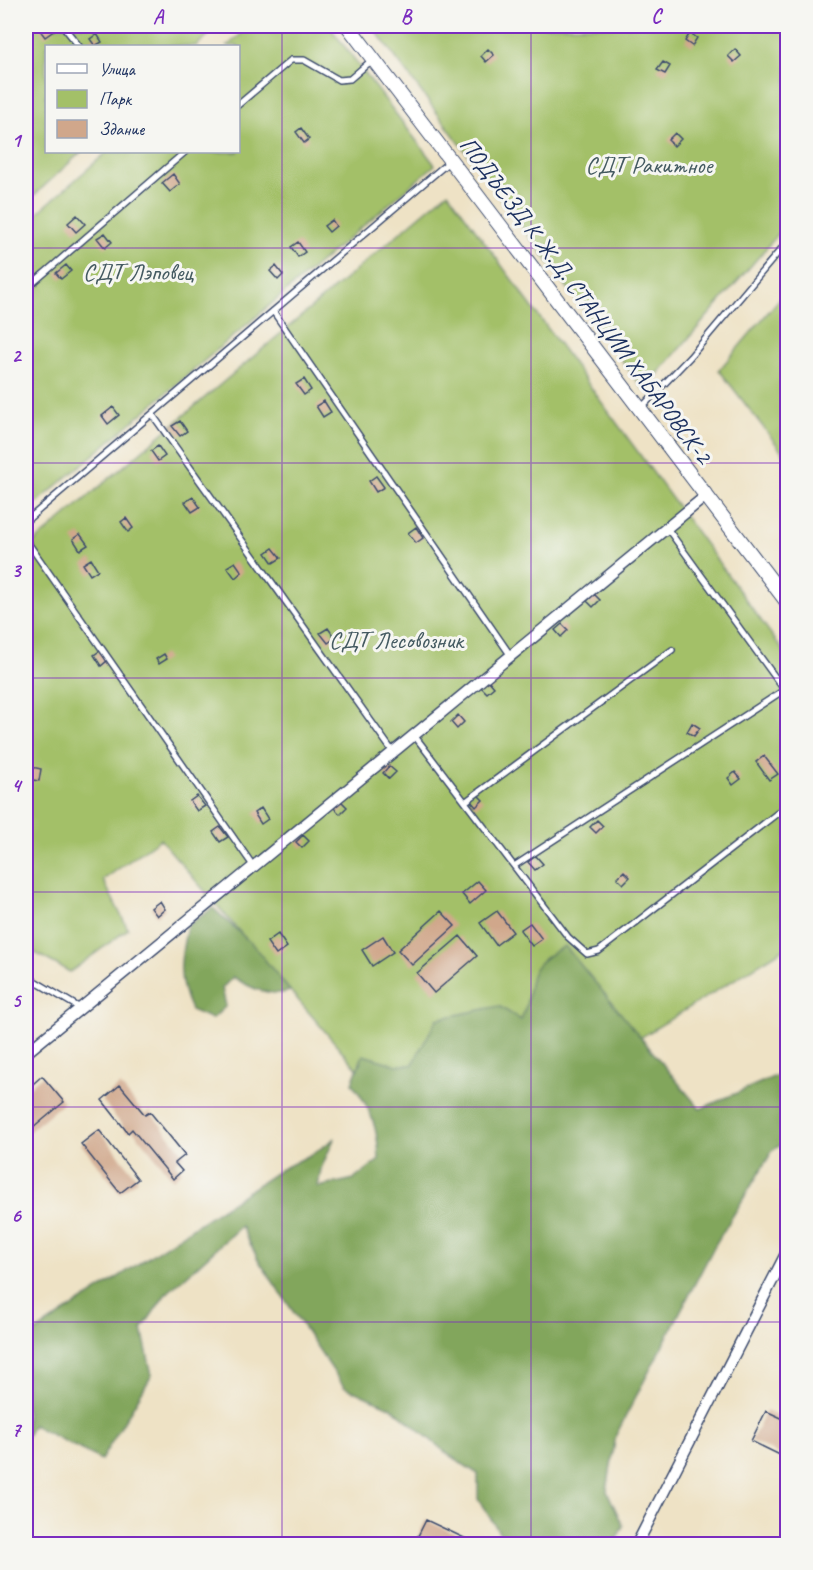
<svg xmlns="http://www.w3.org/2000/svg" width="813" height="1570" font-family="Caveat,sans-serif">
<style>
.green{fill:#a3c068;stroke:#5f7863;stroke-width:1.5}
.forest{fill:#82a65c;stroke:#4e6a5d;stroke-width:1.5}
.building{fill:#d0a78b}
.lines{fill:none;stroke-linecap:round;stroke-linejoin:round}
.lane-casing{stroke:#3b4a6d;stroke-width:8}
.street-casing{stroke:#3b4a6d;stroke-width:13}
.secondary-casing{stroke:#3b4a6d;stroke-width:16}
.lane{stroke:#fff;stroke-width:5}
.street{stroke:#fff;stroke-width:10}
.secondary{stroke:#fff;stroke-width:14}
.grid{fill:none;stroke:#7b2cbf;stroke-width:1.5;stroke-opacity:0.55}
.labels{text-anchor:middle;stroke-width:6;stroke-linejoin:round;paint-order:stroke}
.park-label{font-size:24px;fill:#445a61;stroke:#f6f6f2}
.street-label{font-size:24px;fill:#1b2f5e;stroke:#f6f6f2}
.neatline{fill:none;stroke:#7b2cbf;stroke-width:2}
.grid-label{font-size:20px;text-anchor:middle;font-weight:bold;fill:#7b2cbf}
</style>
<rect width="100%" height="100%" fill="#f6f6f2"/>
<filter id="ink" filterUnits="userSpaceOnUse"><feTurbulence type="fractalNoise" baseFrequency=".0167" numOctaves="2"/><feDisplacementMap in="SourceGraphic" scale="12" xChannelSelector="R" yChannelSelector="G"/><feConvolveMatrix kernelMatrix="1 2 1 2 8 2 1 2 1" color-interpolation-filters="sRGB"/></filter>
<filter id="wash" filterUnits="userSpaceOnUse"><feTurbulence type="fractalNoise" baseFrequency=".008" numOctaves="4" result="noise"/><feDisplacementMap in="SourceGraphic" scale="24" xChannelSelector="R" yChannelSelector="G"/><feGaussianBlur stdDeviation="1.35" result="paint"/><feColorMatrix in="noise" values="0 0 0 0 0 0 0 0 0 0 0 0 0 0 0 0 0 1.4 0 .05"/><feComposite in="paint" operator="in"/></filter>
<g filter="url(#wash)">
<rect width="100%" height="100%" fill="#eee2c5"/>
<path class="green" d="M26 26H219L196 46H46V152H81L26 203Z
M251 26H329L435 165 26 512V223L107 152H238V46H227Z
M372 26H787V224L644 390Z
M448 192 787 656V947L438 1163 160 839 103 880 128 929 70 972 26 948V549Z
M787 290V458L719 370Z"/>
<path class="forest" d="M213 908 253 945 290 991C270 998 249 987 233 977L222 988 226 1006 212 1019 191 1010C176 978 180 959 187 926Z
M565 946 700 1109 787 1071V1141L773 1150 715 1245 616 1435 607 1491 623 1526 614 1544H507L478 1499V1474L450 1456 392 1408 344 1387 259 1261 241 1226 165 1295 142 1329 152 1375 101 1460 33 1425 26 1438V1338L280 1170 314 1153 334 1139 321 1169 318 1187 354 1179 379 1160C378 1127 371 1109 352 1083L363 1055 397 1065H412L437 1019 499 1006 521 1020C538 981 517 970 565 946Z"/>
<g id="blocks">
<path class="building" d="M45 26H52L55 30 45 37 39 29Z
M690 33 697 38 692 46 685 41Z
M97 34 102 42 95 46 90 39Z
M488 49 494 55 486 62 481 56Z
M735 49 741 56 734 62 728 56Z
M663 62 670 66 665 74 657 70Z
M301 128 309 139 304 143 296 132Z
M675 133 681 139 674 146 668 140Z
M173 174 180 184 170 192 162 183Z
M77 215 85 224 76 232 68 223Z
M332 220 336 226 329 232 324 226Z
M105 233 112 242 105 248 97 238Z
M298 242 305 252 298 257 291 247Z
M66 265 71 271 61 279 56 273Z
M276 266 283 275 278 280 270 271Z
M304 379 311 390 304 395 296 384Z
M324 401 331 412 323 417 316 406Z
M113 407 119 415 108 424 102 416Z
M180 421 187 431 180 436 172 426Z
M158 446 165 456 158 461 151 451Z
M376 476 384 487 376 492 369 481Z
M193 497 200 507 192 512 185 502Z
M126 518 133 528 128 532 121 522Z
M416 527 423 538 416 543 408 533Z
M80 534 88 545 80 550 73 539Z
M273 548 281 558 273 563 266 553Z
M91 559 98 570 90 575 83 564Z
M235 562 242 572 235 578 227 567Z
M594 594 600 600 593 607 587 601Z
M562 624 568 630 561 637 555 630Z
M328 628 335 638 328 643 320 633Z
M101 650 108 660 101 666 94 655Z
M164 654 167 659 159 664 156 659Z
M488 680 494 687 487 693 481 687Z
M458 715 464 722 457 729 451 722Z
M692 723 700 728 694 736 687 732Z
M764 756 778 774 769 780 756 762Z
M28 766 41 769 39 781 26 779Z
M389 766 396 772 389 779 383 773Z
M735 772 741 779 733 785 728 778Z
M477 794 483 800 476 807 470 800Z
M197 796 205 806 197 811 190 801Z
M341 801 347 807 340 814 334 808Z
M261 808 268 819 261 824 254 813Z
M597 820 603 826 596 833 590 827Z
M220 827 228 837 220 842 213 832Z
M303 835 309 841 302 848 296 842Z
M536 856 543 864 535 870 528 862Z
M624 871 630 877 623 884 617 878Z
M478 881 486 890 470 904 462 894Z
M160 901 165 909 157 916 151 908Z
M441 911 455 926 412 965 398 950Z
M497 911 513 932 496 945 480 923Z
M530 923 542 939 532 946 520 930Z
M278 934 287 947 276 955 267 942Z
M383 936 393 952 372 966 362 950Z
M460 936 477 956 434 993 417 973Z
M42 1076 64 1102 26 1134V1090Z
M120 1085 145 1115 150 1112 185 1155 175 1163 182 1171 173 1179 132 1129 128 1133 102 1100Z
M99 1130 138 1179 120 1193 81 1144Z
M766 1411 788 1421V1459L751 1441Z
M426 1520 477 1544H414Z
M298 1539 309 1544H295Z"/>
</g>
</g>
<g filter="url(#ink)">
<use href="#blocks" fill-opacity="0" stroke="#3b4a6d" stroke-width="1.5"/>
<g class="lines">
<defs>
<path id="lane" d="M63 26 79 46
M238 105 291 60H304L339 80 350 79 372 60
M26 289 185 152
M273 311 511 656
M641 408 690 357 788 241
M152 414 393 752
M26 521 450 161
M667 528 788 695
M26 540 254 867
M414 735 568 937 587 954 599 951 788 805
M465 802 672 650
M514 866 784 690
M26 976 80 1008"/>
<path id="street" d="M26 1053 707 495
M637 1544 788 1250"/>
<path id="secondary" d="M348 26 788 603"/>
</defs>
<use href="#lane" class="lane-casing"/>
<use href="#street" class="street-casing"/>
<use href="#secondary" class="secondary-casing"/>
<use href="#lane" class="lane"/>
<use href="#street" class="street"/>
<use href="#secondary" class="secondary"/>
</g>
</g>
<path class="grid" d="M282 26V1544M531 26V1544M26 248H788M26 463H788M26 678H788M26 892H788M26 1107H788M26 1322H788"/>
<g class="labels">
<g class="park-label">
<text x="649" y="173">СДТ Ракитное</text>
<text x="138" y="280">СДТ Лэповец</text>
<text x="396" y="648">СДТ Лесовозник</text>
</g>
<g class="street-label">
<text transform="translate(586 300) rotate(53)" y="8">ПОДЪЕЗД К Ж.Д. СТАНЦИИ ХАБАРОВСК-2</text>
</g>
</g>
<rect width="813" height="1570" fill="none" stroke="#f6f6f2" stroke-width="66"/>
<rect x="45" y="45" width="195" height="108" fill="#f6f6f2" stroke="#9ea6b7" stroke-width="1.5"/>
<rect x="57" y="64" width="30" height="9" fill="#ffffff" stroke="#9ea6b7" stroke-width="1.5"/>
<text x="99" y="75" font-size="18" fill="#1b2f5e">Улица</text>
<rect x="57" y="90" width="30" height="18" fill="#a3c068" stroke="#9ea6b7" stroke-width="1.5"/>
<text x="99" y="105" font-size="18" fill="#1b2f5e">Парк</text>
<rect x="57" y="120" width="30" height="18" fill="#d0a78b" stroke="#9ea6b7" stroke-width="1.5"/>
<text x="99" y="135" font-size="18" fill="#1b2f5e">Здание</text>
<rect x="33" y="33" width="747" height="1504" class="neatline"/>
<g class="grid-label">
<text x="158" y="23">A</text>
<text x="406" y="23">B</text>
<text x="656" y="23">C</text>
<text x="16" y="147">1</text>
<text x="16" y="362">2</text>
<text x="16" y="577">3</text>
<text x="16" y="792">4</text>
<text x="16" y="1007">5</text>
<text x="16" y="1222">6</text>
<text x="16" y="1436">7</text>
</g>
</svg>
